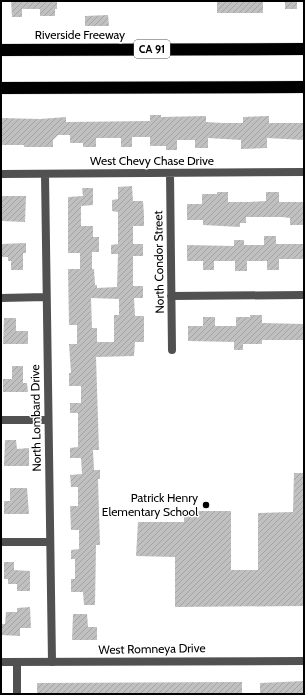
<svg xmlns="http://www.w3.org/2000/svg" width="305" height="695" font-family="Cabin,sans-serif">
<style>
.building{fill:url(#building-hatch);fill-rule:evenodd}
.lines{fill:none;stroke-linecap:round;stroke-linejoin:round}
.motorway-casing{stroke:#dbdbdb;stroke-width:13}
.minor{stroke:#515151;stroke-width:8}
.tertiary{stroke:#515151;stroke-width:8}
.motorway{stroke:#000;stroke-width:12}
.poi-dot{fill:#000;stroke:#fff;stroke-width:1.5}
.labels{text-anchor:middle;stroke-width:3;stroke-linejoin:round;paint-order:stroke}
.shield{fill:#fff;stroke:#4c4c4c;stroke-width:1}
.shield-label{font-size:11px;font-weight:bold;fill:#000}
.street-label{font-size:12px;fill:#000;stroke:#fff}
.poi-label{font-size:12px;fill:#000;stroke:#fff;text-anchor:end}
</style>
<defs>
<pattern id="building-hatch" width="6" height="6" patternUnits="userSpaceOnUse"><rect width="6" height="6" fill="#c0c0c0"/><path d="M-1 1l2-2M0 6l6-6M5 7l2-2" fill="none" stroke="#a3a3a3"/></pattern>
</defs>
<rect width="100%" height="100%" fill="#fff"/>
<path class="building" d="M11 1H57V9H55V16H40V9H22V17H12Z
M217 1H263V13H217Z
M285 1H297V9H285Z
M108 15 109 26H85V16Z
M150 115H161V117L206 116V122L222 123H243V117L269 116V123H304V140L267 138V148L241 149V140L208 138V148H195V140H177V150H166V146H150V137H132V147H121V138H96V147H83V143H70V135H58L53 140V147H24V145H1V118L40 119 66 117V122L150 121Z
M132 186 133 201H143L144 215V226H133V244H143V256H133V286H143V298H134L135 316H144V342H135L134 356 96 357 99 450H93L94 470H100V479H98L100 545H96L95 605H84L83 592H71V579H75V559H71V550L79 549V530H71L70 506H78V487H71L70 475 82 474 81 458H70V448L78 447V413H70V403H81V386H69V373H71L69 344H77V325H69L68 269H80V253H68V197L83 196 82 188H93V205L81 206V226H93V237H99V252H92V269H94L95 285H97V288L117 287 118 254H111V245L118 244V212L112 211V200L118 199V187ZM91 298 119 299V315H114V342H97V328H92Z
M217 192H228V202H249L266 201V192H279V202H304V225H290V218L282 217H246V223H240V227L203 225V220H187V204H202V194H217Z
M2 196H26L25 222 2 221Z
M264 236H276V244H304V259H279V270H267V261H247V271H235V261H214V270H203V261H187V245L234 246V240H244V245H264Z
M26 243V253H23V270H11V261H8V257H2V244Z
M250 315H262V323L304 324V340H262V344H243V350H234V342L188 341V326H203V317H215V326H236V317H250Z
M4 318H16V331H28V344H3Z
M12 366H23V383H27L28 392H3V379H12Z
M5 440H16L17 449 29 448V466H4Z
M294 473H304V606L175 607V557L136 556 138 522H184V511H231V570H258V513L293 512Z
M10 488H27L29 514H4V501H10Z
M4 562H14V570L30 571V591H17V584H8V579H4Z
M30 607 31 628H20V636L1 635V624H5L6 612H17V608Z
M73 614H87L88 627H97V640H72Z
M304 681V694H260V683Z
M234 682H242V694H37V683Z"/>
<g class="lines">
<defs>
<path id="motorway" d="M1 50 304 49
M1 88 304 87"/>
</defs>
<use href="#motorway" class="motorway-casing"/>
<path class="minor" d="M170 173 172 350
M1 174 304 172
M45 174 52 662
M171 296 304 295
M1 298 46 297
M1 420H48
M1 542H49
M17 662V694"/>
<path class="tertiary" d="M1 662 304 661"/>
<use href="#motorway" class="motorway"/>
</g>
<circle class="poi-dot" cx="206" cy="505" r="4"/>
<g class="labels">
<rect class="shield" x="134" y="40" width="36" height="18" rx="3"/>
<g class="shield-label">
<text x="152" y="53">CA 91</text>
</g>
<g class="street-label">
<text x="80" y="39">Riverside Freeway</text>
<text x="152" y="165">West Chevy Chase Drive</text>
<text transform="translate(159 262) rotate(-91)" y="4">North Condor Street</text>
<text transform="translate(36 418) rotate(-91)" y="4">North Lombard Drive</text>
<text transform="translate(152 649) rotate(-1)" y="4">West Romneya Drive</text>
</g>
<g class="poi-label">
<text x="198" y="502">Patrick Henry<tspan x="198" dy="14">Elementary School</tspan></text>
</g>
</g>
<rect width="305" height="695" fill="none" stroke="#000000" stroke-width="4"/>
</svg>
